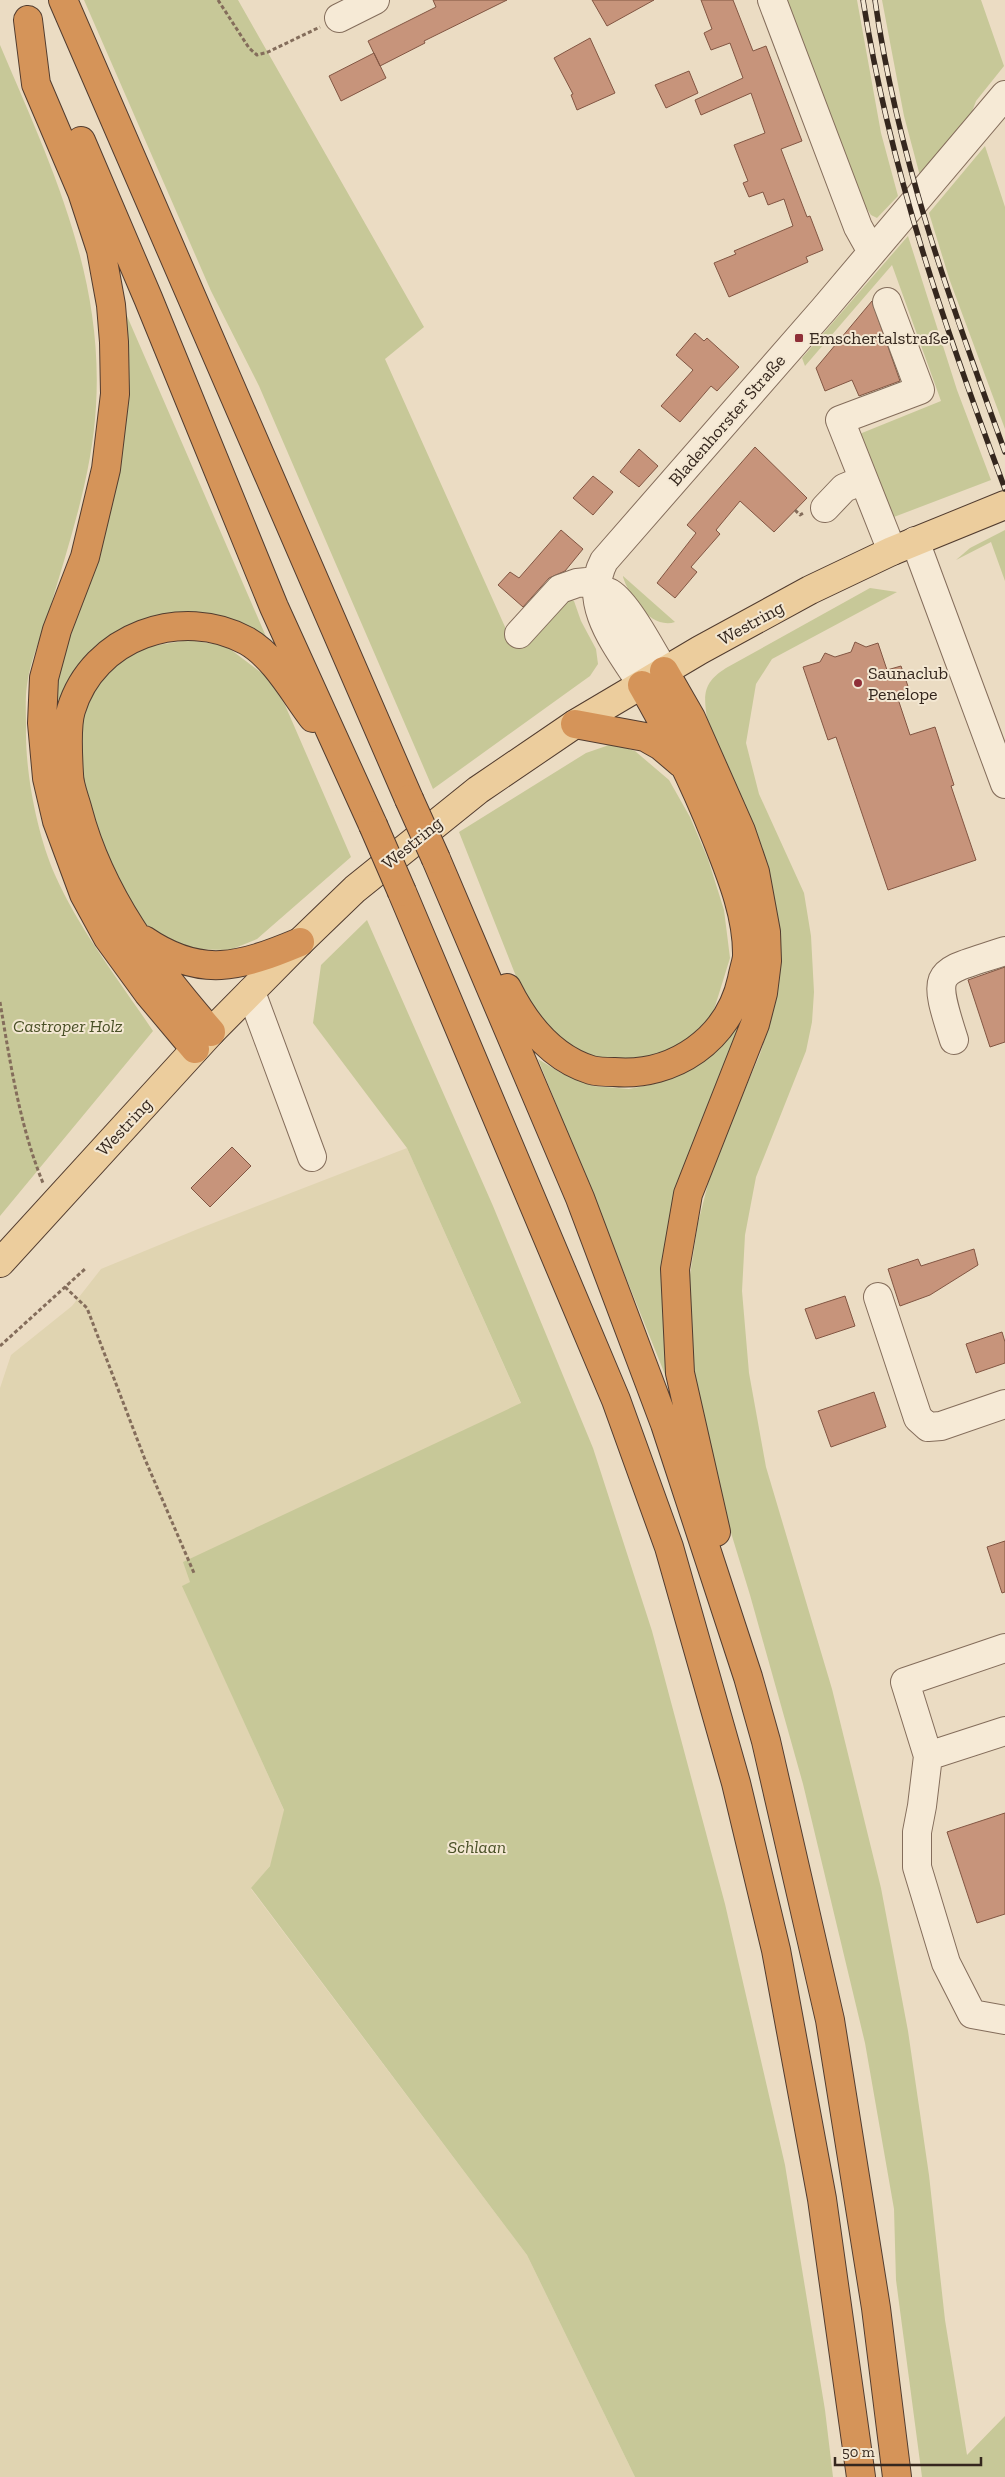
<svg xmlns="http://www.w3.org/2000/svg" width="1005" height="2477" font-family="'Zilla Slab',serif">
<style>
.farmland{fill:#e0d4b1}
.green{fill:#c7c898}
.building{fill:#c7947b;stroke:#825643}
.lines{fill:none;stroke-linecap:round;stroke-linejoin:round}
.minor-casing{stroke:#846d5b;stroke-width:30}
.major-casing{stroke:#523c2f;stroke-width:30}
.highway-casing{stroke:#523c2f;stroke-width:30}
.path{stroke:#846d5b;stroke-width:3;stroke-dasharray:4 2.5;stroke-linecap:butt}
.minor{stroke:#f6ead6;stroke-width:28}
.major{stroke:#eccd9d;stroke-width:28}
.highway{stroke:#d59459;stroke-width:28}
.rail-casing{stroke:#35271e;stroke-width:5.5}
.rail{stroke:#f3e7d2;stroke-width:4;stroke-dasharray:11;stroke-linecap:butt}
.highway-bridge-casing{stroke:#523c2f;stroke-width:30;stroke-linecap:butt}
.highway-bridge{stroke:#d59459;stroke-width:28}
.poi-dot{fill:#8f2f38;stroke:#f3e7d2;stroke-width:2}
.labels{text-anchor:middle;stroke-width:4;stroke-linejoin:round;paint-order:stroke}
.poi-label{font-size:18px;fill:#35271e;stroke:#f3e7d2;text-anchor:start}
.street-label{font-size:18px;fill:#35271e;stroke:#f3e7d2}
.park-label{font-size:18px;font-style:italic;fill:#495026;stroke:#f3e7d2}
</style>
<rect width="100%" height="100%" fill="#ebdcc3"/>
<path class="farmland" d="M407 1148 527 1417 183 1586 295 1835 251 1889 527 2255 635 2477H0V1388L11 1355 72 1306 101 1269 198 1229Z"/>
<path class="green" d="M84 0H238L424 327 385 359 514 647 561 594 574 601 581 621 596 649 598 664 590 676 433 789 259 386 211 291Z
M786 0H857L881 133 898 196 877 218 871 215 863 203Z
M882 0H981L1004 66 976 101 967 125 920 176 904 116Z
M0 45C50 163 104 274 96 406 92 477 68 546 48 615 41 637 30 661 27 685 25 698 26 713 26 727 25 772 37 834 55 875 80 931 119 980 153 1031L0 1216Z
M985 146 1005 207V429L950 281 929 213Z
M908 236 957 390 991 480 886 520 857 435 941 401 892 265 805 366 802 358Z
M114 286 271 648 141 621 52 727 49 689 90 564Z
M1005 530V581L991 542 956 560 970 548Z
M623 577V576L675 622C651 630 629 596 623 577Z
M870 588 897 592 772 659 756 684 746 743 759 794 804 893 811 936 814 992 812 1022 806 1051 756 1177 745 1235 742 1291 749 1373 766 1467 832 1689 881 1888 908 2031 929 2175 945 2320 967 2455 1005 2416V2477H922L896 2280 894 2209 865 2043 803 1784 750 1595 721 1500 692 1366 689 1308 690 1275 698 1223 713 1164 760 1054 771 1020 781 964 780 936 772 895 707 718C703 693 704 682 726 668Z
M189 640 226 646 267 677 285 705 351 857 257 939 230 950 181 949 147 929 114 877 88 805 78 744 84 705 103 679 124 658 146 647Z
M612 744 635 751 669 780 690 817 708 859 724 910 730 958 713 1013 683 1045 662 1059 606 1062 580 1052 552 1034 523 994 459 832 586 753Z
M367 920 493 1206 593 1448 652 1631 725 1904 785 2165 825 2410 833 2477H635L527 2255 251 1888 270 1866 284 1810 182 1586 190 1582 183 1562 521 1403 407 1148 313 1023 321 965Z
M752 992 666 1333 668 1382 538 1059 561 1073 593 1086 629 1089 654 1084 677 1076 703 1061Z"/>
<path class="building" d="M433 0H507L424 41 425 43 380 66 368 41 436 7Z
M592 0H654L607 26Z
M701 0H733L753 51 766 46 802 141 781 149 807 217 810 216 823 250 806 257 808 262 729 297 714 263 736 254 734 251 793 226 784 199 768 205 763 192 749 197 743 183 748 181 734 145 765 133 751 93 701 115 695 100 743 78 730 43 711 50 704 33 712 29Z
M590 38 615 93 577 110 571 95 573 94 554 58Z
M374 53 386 78 341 101 329 76Z
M689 71 698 93 666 108 655 85Z
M872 301 900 381 859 396 852 380 825 391 816 368Z
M695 333 704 341 707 338 739 367 717 391 711 386 680 422 661 406 693 370 676 355Z
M755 447 807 498 774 532 740 501 716 530 720 534 691 567 697 572 675 598 657 583 696 533 687 525Z
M639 449 658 466 639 487 620 472Z
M593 476 613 492 593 515 573 498Z
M561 530 583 549 565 571 549 578 523 607 498 585 510 572 519 578Z
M855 642 866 647 878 643 887 670 901 666 911 695 898 699 910 735 935 727 954 785 951 786 976 860 888 890 836 737 828 740 803 667 820 662 825 653 835 657 851 652Z
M1005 967V1042L990 1047 968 980Z
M232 1147 251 1166 210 1207 191 1188Z
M974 1249 978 1265 930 1295 900 1306 888 1269 918 1259 921 1266Z
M845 1296 855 1326 816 1339 805 1309Z
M1002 1332 1005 1342V1363L976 1373 966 1344Z
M874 1392 886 1427 831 1447 818 1411Z
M1005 1541V1592L1002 1593 987 1547Z
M1005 1813V1914L977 1923 947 1832Z"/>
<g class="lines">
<defs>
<path id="minor" d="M772 0 858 227 872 252
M339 18 375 0
M887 302 920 390 840 420 892 551
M825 508 844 488 863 480
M915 541 1005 784
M598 590C602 591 607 591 610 593 628 604 653 653 664 671
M519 634 560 589 577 583 597 581
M642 685C619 648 581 605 604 561L824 309 1005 95
M251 992 312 1157
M954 1040C930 966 936 974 1005 951
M878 1297 918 1418 928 1427 941 1426 1005 1404
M1005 1648 905 1682 928 1756 1005 1731
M928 1756 922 1806 917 1832V1867L946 1963 972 2014 1005 2020"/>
<path id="major" d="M0 1263 211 1032 300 942 355 889 478 790 575 724 700 650 810 590 892 551 1005 505"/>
<path id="highway" d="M63 0 409 799
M28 20 36 84 82 192 101 250 111 305 114 342 115 394 106 469 85 557 57 630 44 678 42 723 47 778 57 821 84 894 108 938 148 993 195 1049
M81 141 148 298 274 607 373 825
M664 671 691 718 741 831 755 872 766 932 767 961 763 993 755 1024 688 1194 675 1269 680 1373 716 1532
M575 724 645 737 661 746 681 763
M436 859 580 1198 665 1424 748 1677 766 1741 830 2020 876 2308 897 2477
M402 892 616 1400 669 1547 736 1783 776 1950 822 2199 861 2477
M144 940C201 979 240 967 300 942
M507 988C525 1024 552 1058 591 1070 598 1072 607 1072 614 1072 674 1077 729 1039 742 979 743 972 746 964 747 957 748 916 731 875 716 837 694 782 672 736 642 685
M211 1032C154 967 100 895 78 811 75 799 69 786 69 774 68 757 66 726 71 710 93 636 182 605 247 641 275 657 294 693 313 718"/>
</defs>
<use href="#minor" class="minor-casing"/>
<use href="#major" class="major-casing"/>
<use href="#highway" class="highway-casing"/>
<path class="path" d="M218 0 249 48 257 55 268 52 320 27
M795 510 800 515 805 512
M0 1002C10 1062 20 1127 43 1183
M65 1287 87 1308 144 1457 194 1573
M0 1346 86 1268"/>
<use href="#minor" class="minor"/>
<use href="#major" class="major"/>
<use href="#highway" class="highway"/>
<defs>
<path id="rail" d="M863 0C890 170 945 328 1005 489
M875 0C897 156 951 304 1005 452"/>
</defs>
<use href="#rail" class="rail-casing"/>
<use href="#rail" class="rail"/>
<defs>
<path id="highway-bridge" d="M409 799 436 859
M373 825 402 892"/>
</defs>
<use href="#highway-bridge" class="highway-bridge-casing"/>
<use href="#highway-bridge" class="highway-bridge"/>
</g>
<g class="poi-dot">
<rect x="794" y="333" width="10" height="10" rx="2.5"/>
<circle cx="858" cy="683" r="5"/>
</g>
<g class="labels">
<g class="poi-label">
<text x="809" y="344">Emschertalstraße</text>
<text x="868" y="679">Saunaclub<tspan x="868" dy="21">Penelope</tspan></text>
</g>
<g class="street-label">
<text transform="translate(727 420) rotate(-49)" y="6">Bladenhorster Straße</text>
<text transform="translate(751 623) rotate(-29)" y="6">Westring</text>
<text transform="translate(412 843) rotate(-39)" y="6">Westring</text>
<text transform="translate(124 1127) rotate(-47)" y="6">Westring</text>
</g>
<g class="park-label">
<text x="68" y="1032">Castroper Holz</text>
<text x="477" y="1853">Schlaan</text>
</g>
</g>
<path d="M835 2457v8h146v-8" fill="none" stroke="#35271e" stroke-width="2.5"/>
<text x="842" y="2457" font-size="15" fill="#35271e" stroke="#f3e7d2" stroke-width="4" paint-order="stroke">50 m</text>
</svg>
